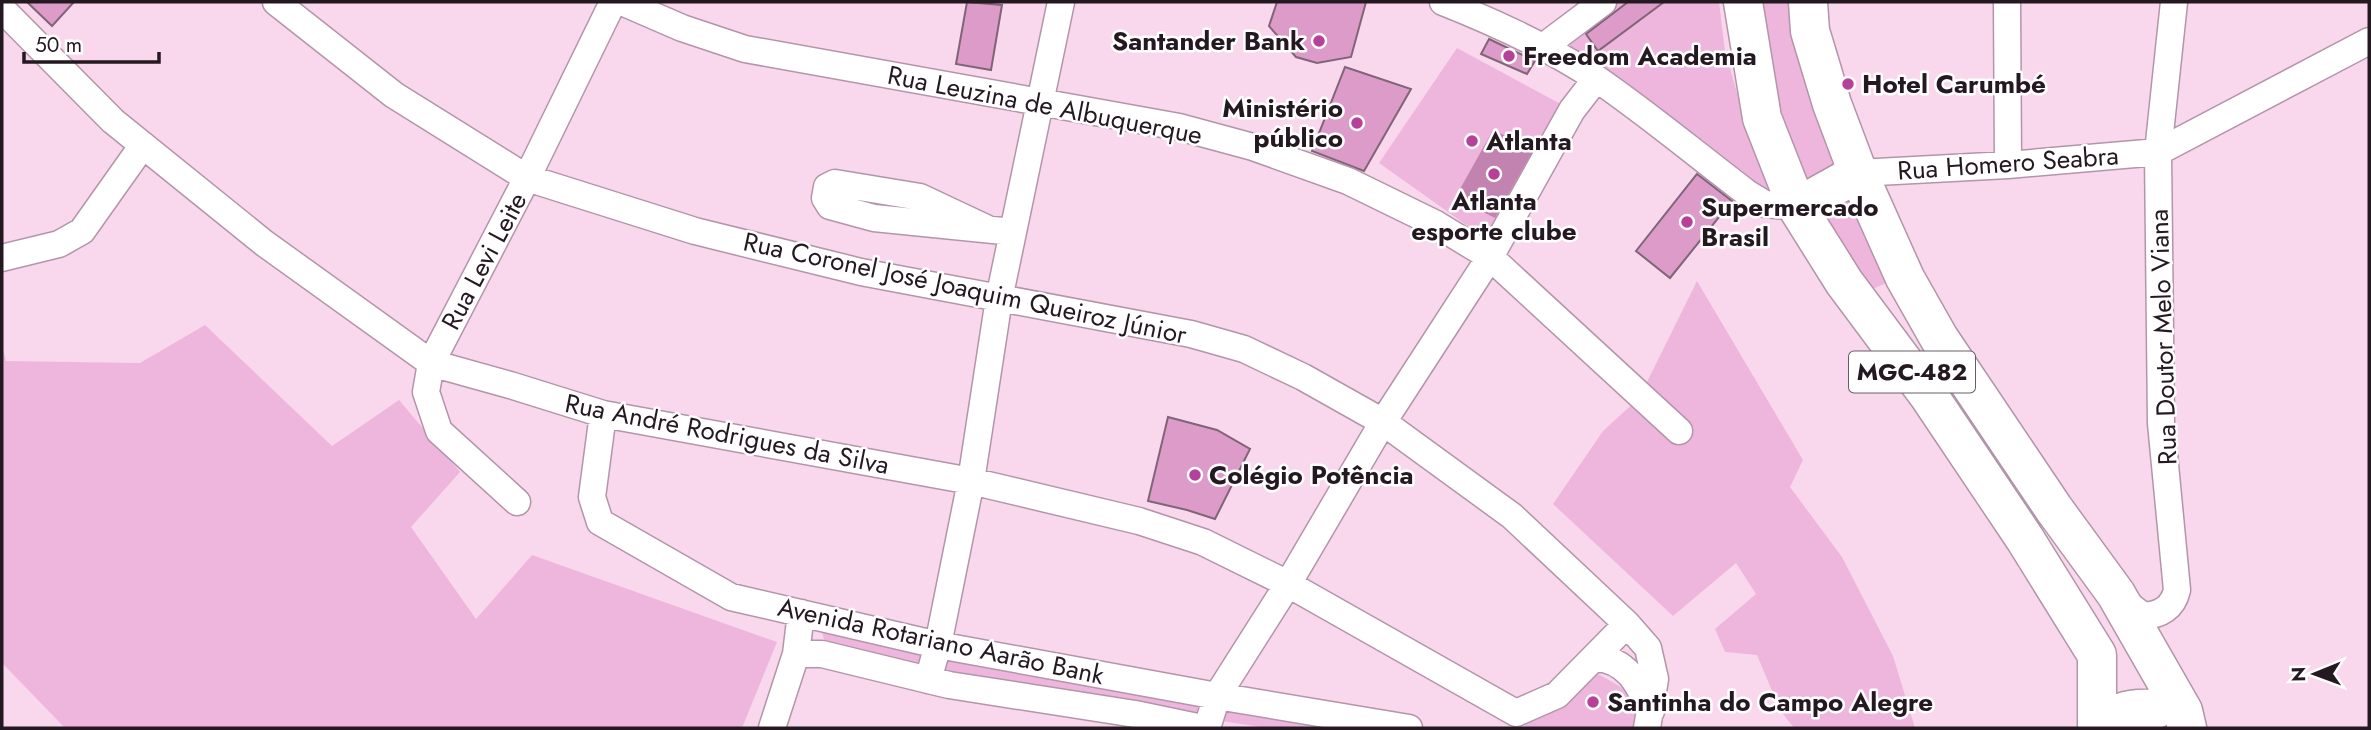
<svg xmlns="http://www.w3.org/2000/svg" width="2371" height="730" font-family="Jost,sans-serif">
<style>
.green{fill:#efb6dd}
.water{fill:#c283b0}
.building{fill:#dc9bc9;stroke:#806477;stroke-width:2}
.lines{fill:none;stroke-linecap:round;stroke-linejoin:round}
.minor-casing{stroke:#b395a9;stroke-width:29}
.highway-casing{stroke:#b395a9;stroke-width:41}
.minor{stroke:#fff;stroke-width:26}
.highway{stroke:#fff;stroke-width:38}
.poi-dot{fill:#b5419a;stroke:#fff;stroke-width:2.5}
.labels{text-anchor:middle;stroke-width:5;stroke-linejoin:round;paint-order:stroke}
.shield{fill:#fff;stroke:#665e64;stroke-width:2}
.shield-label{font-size:24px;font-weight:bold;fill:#241921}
.poi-label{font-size:26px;font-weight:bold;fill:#241921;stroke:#fff;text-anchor:start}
.street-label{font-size:26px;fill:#241921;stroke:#fff}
</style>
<rect width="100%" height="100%" fill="#f9d8ee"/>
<path class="green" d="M1615 2H1719L1725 51 1748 131 1779 202 1560 47Z
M1755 2H1793L1836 163 1808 181C1784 123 1762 64 1755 2Z
M1457 48 1570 109 1486 239 1379 163Z
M1846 188 1891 281 1868 291 1814 208Z
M1697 281 1803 460 1790 487 1842 557 1893 656 1915 728H1794L1780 710 1757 655 1725 652 1715 629 1756 594 1736 563 1673 616 1553 504 1603 431 1639 398Z
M205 325 332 446 399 400 460 472 411 527 476 619 532 555 777 642 742 728H65L2 663V346L6 361 140 363Z
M819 620 926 649 925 669 826 648Z
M936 653 1211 700 1206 720 935 672Z
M1594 672C1621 687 1642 693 1635 728H1524L1528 718 1559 710Z
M1220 702 1378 728H1267L1215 720Z"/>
<path class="water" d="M1493 130 1534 149 1495 218 1455 198Z"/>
<path class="building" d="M27 2H74L52 26Z
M967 2 1002 5 991 70 956 64Z
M1277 2H1366L1351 57 1317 63 1296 57 1269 26Z
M1628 2H1664L1598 51 1586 34Z
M1489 39 1535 61 1527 74 1481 54Z
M1345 67 1411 89 1364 171 1312 151Z
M1697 174 1732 201 1670 278 1636 251Z
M1168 417 1217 430 1250 449 1215 519 1187 510 1148 501Z"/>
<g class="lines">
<defs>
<path id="minor" d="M276 2 394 95 527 178 695 231 861 272 1191 334 1244 349 1303 377 1383 422 1512 516 1627 624 1648 648 1655 679 1647 728
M622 2 682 28 745 49 1179 127 1253 147 1348 181 1436 224 1490 257 1679 431
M1443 2C1496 23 1549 47 1597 79 1648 114 1697 155 1747 193L1765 204 1797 207
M2007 2 2008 165
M2 9 113 121 264 243 431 363 510 385 603 414 971 481 1139 521 1203 542 1288 584 1516 713
M1543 47 1603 2
M1858 173 2008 165 2158 152 2369 41
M988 229 920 197 835 183 827 187 825 198 830 206 874 218 1013 232
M2 258 59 244 82 231 143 145
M603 414 592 497 600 522 731 597 938 645 1217 696 1409 728
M517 502 439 431 426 392 431 363 527 178 613 2
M2120 598 2143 616C2160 615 2173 608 2177 590L2161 423 2158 152 2174 2
M796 654H822L949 685 1135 714 1202 728
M1595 658C1627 659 1639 685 1651 711
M928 680 938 645 971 481 999 299 1061 2
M1516 713 1557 695 1627 624
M772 728 796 654 801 613
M1207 728 1217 696 1288 584 1383 422 1490 257 1572 110 1596 79"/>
<path id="highway" d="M1743 2 1762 118 1797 207 1844 282 1929 396 2025 539 2097 655V728
M1808 2 1810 31 1832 104 1858 173 1905 278 1939 338 2054 509 2116 594 2183 711 2187 728
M1797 207 1858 173
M2109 718C2125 709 2138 708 2156 709"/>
</defs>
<use href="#minor" class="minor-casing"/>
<use href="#highway" class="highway-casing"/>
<use href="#minor" class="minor"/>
<use href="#highway" class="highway"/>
</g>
<g class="poi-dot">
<circle cx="1319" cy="41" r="7"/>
<circle cx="1509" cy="56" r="7"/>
<circle cx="1848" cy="84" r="7"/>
<circle cx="1357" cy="123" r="7"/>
<circle cx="1472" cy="141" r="7"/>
<circle cx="1494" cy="174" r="7"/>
<circle cx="1687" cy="222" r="7"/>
<circle cx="1195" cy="475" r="7"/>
<circle cx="1593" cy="702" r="7"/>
</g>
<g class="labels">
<rect class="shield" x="1849" y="351.5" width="126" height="41" rx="5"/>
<g class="shield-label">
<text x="1912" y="380">MGC-482</text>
</g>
<g class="poi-label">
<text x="1305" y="50" text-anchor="end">Santander Bank</text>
<text x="1523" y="65">Freedom Academia</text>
<text x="1862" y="93">Hotel Carumbé</text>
<text x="1343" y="117" text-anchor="end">Ministério<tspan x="1343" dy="30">público</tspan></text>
<text x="1486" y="150">Atlanta</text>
<text x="1494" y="210" text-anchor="middle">Atlanta<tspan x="1494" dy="30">esporte clube</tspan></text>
<text x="1701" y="216">Supermercado<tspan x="1701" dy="30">Brasil</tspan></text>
<text x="1209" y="484">Colégio Potência</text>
<text x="1607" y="711">Santinha do Campo Alegre</text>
</g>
<g class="street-label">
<text transform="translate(1045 105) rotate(11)" y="9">Rua Leuzina de Albuquerque</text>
<text transform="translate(2008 163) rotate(-4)" y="9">Rua Homero Seabra</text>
<text transform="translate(484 261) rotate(-62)" y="9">Rua Levi Leite</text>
<text transform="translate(965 288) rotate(12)" y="9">Rua Coronel José Joaquim Queiroz Júnior</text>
<text transform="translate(2163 337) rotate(-92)" y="9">Rua Doutor Melo Viana</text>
<text transform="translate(727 434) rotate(11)" y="9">Rua André Rodrigues da Silva</text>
<text transform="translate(941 641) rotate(12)" y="9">Avenida Rotariano Aarão Bank</text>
</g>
</g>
<rect width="2371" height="730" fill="none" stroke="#241921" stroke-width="7"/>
<g transform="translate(2315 674) rotate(269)" stroke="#ffffff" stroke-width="5" paint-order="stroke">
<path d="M0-5L12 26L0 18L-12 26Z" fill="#241921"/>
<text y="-10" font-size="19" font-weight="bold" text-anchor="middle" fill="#241921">N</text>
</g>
<path d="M24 52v10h135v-10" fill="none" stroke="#241921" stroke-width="3.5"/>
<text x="35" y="52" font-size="21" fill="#241921" stroke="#ffffff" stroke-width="5" paint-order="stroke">50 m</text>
</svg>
